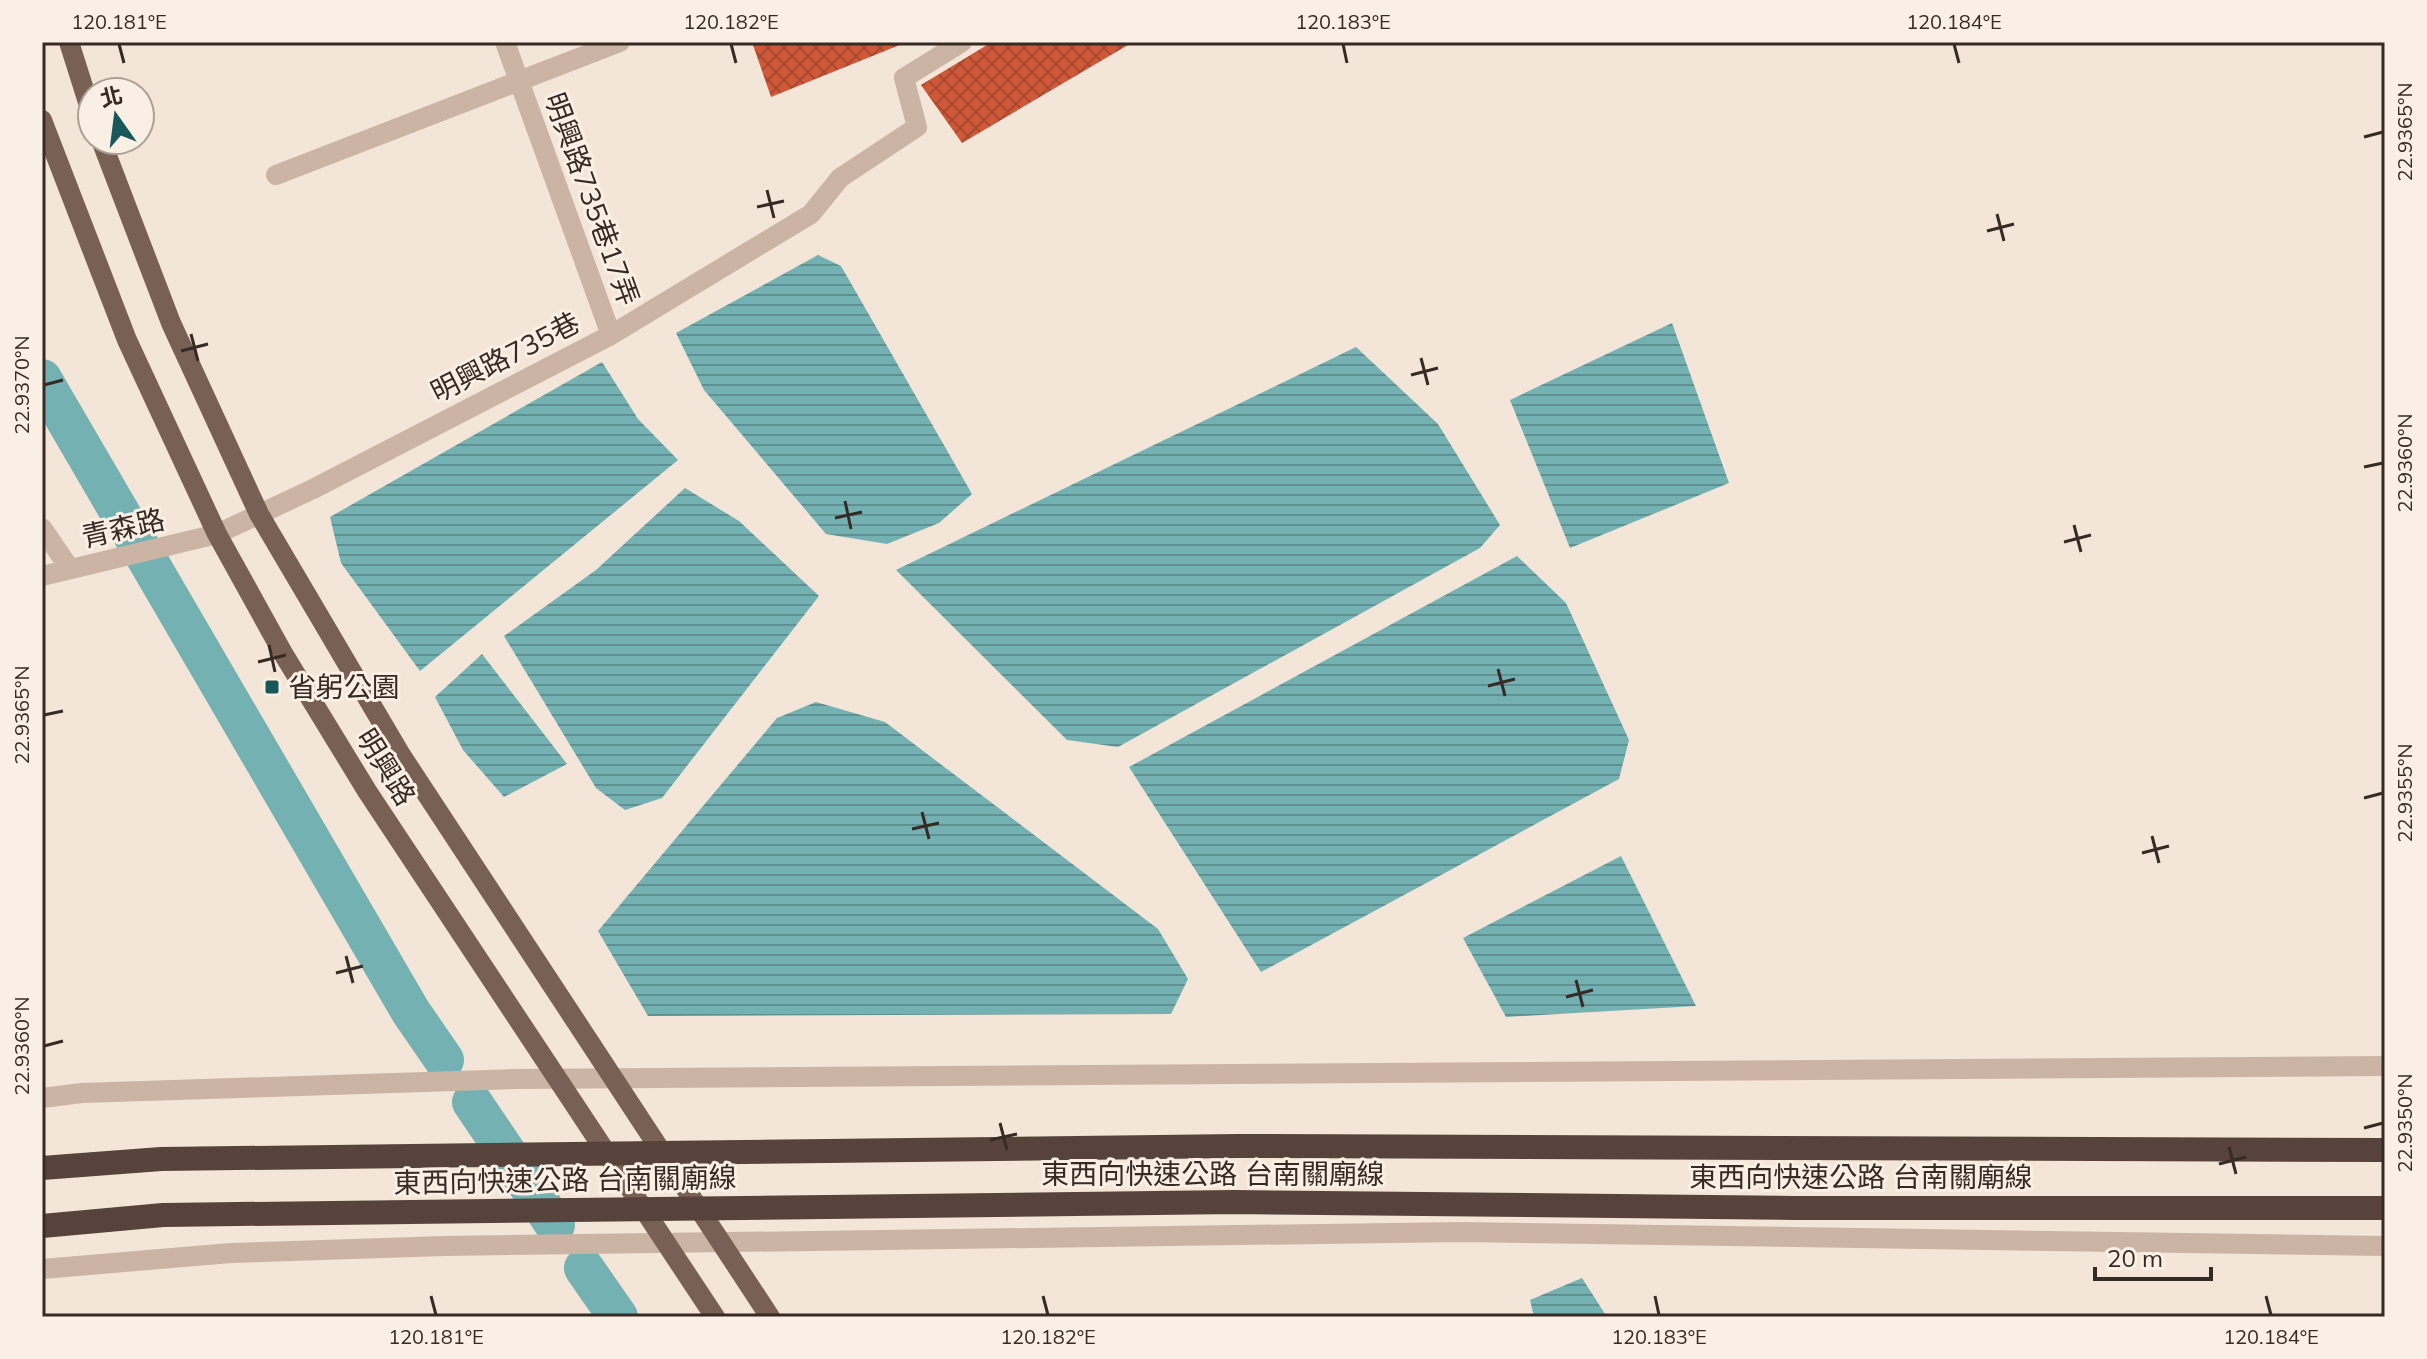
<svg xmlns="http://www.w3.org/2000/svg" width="2427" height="1359" font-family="Mulish,'Noto Sans TC',sans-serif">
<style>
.water{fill:url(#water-rules)}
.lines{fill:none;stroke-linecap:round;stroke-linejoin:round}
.canal{stroke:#74b1b2;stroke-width:40}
.building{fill:url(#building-cross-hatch)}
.minor{stroke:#cbb4a3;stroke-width:20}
.major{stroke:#796055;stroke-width:20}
.highway-bridge{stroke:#57433c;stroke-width:24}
.ticks{fill:none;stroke:#362a25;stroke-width:3}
.poi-dot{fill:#18585a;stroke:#faefe4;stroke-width:3}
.labels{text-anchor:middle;stroke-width:6;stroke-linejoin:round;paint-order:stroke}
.street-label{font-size:28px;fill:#362a25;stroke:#faefe4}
.poi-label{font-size:28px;fill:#362a25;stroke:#faefe4;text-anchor:start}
.neatline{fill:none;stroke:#362a25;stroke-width:3}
.ticks-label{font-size:20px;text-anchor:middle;fill:#362a25}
</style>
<defs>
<pattern id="water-rules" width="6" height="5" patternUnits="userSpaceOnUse" patternTransform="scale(2)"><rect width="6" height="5" fill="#74b1b2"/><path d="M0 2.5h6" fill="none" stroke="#609091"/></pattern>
<pattern id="building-cross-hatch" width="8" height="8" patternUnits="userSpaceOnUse" patternTransform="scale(2)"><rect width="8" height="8" fill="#cf5839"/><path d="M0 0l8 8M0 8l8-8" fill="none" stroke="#a94930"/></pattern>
</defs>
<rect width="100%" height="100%" fill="#f3e5d7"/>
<path class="water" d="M818 255 841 266 972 494 939 523 887 544 826 534 704 390 676 333Z
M1672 323 1729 483 1570 548 1510 400Z
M1356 347 1438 424 1500 525 1480 548 1118 747 1067 740 896 570Z
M602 362 638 419 678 460 420 671 341 563 330 517Z
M685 488 739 521 819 596 662 798 625 810 596 788 504 636 596 570Z
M1517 556 1566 603 1629 740 1619 779 1261 972 1129 767Z
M482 654 567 764 504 797 463 750 435 697Z
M816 702 885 722 1158 929 1188 979 1171 1014 648 1016 598 931 777 718Z
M1621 856 1696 1006 1506 1017 1463 938Z
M1582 1278 1607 1317H1534L1530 1300Z"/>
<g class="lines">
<path class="canal" d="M42 379 411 1012 444 1060
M472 1102 555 1225
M584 1268 618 1317"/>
</g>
<path class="building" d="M752 42H907L771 97Z
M992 42H1133L962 143 921 85Z"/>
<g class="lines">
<path class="minor" d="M505 42 611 335
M276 175 620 42
M42 528 70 569
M42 576 217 534 313 489 611 335 811 214 840 178 917 127 904 78 962 42
M42 1098 82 1093 515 1079 2385 1066
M42 1269 231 1253 444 1246 1463 1232 2385 1246"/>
<path class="major" d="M69 42 92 115
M42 120 127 340 217 534 284 655 367 791 715 1317
M101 140 171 323 259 514 401 755 770 1317"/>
<path class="highway-bridge" d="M42 1168 161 1159 1238 1146 2385 1150
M42 1226 163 1215 1235 1202 1794 1208H2385"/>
</g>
<path class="ticks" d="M119 44 124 63M731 44 736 63M1343 44 1347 63M1954 44 1959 63M2364 137 2383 132M767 190 774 218M757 207 784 201M1997 214 2004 241M1987 231 2014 224M191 334 198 361M181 351 208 344M1421 358 1428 385M1411 375 1438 368M44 385 63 380M2364 467 2383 463M845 501 851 529M835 518 862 512M2074 525 2081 552M2064 542 2091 535M269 645 275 672M258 662 286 655M1498 669 1505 696M1488 686 1515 679M44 715 63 711M2364 798 2383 793M922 812 929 839M912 829 939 823M2152 836 2159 863M2142 853 2169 846M346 956 353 983M336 973 363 966M1576 980 1583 1007M1566 997 1593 990M44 1046 63 1041M1000 1123 1007 1150M2364 1128 2383 1123M990 1140 1017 1134M2229 1147 2236 1174M2219 1164 2246 1157M431 1296 436 1315M1043 1296 1048 1315M1655 1296 1659 1315M2266 1296 2271 1315"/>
<rect class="poi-dot" x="264" y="679" width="16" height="16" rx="4"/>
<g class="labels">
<g class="street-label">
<text transform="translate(592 199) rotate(70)" y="10">明興路735巷17弄</text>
<text transform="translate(505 357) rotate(-27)" y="10">明興路735巷</text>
<text transform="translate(123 528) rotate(-13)" y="10">青森路</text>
<text transform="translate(386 767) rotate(58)" y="10">明興路</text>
<text x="1213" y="1184">東西向快速公路 台南關廟線</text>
<text x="1861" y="1187">東西向快速公路 台南關廟線</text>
<text transform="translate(565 1180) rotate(-1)" y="10">東西向快速公路 台南關廟線</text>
</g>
<g class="poi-label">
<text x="288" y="697">省躬公園</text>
</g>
</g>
<rect width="2427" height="1359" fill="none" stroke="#faefe4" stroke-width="88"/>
<g transform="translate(116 116) rotate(346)"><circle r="38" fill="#faefe4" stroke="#aca098" stroke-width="2"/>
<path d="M0-6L14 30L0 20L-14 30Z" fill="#18585a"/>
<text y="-12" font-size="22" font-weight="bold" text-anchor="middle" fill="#362a25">北</text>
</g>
<path d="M2095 1267v12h116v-12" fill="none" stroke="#362a25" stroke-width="4"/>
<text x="2107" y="1267" font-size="24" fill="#362a25" stroke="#faefe4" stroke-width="6" paint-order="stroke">20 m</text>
<rect x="44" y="44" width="2339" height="1271" class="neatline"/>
<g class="ticks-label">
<text x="119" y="29">120.181°E</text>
<text x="731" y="29">120.182°E</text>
<text x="1343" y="29">120.183°E</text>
<text x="1954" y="29">120.184°E</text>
<text transform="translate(2405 132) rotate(-90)" y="7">22.9365°N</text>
<text transform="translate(22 385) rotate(-90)" y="7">22.9370°N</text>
<text transform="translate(2405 463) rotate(-90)" y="7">22.9360°N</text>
<text transform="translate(22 715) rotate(-90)" y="7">22.9365°N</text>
<text transform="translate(2405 793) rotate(-90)" y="7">22.9355°N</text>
<text transform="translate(22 1046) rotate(-90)" y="7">22.9360°N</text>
<text transform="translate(2405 1123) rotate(-90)" y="7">22.9350°N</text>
<text x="436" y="1344">120.181°E</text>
<text x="1048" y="1344">120.182°E</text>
<text x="1659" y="1344">120.183°E</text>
<text x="2271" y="1344">120.184°E</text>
</g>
</svg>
